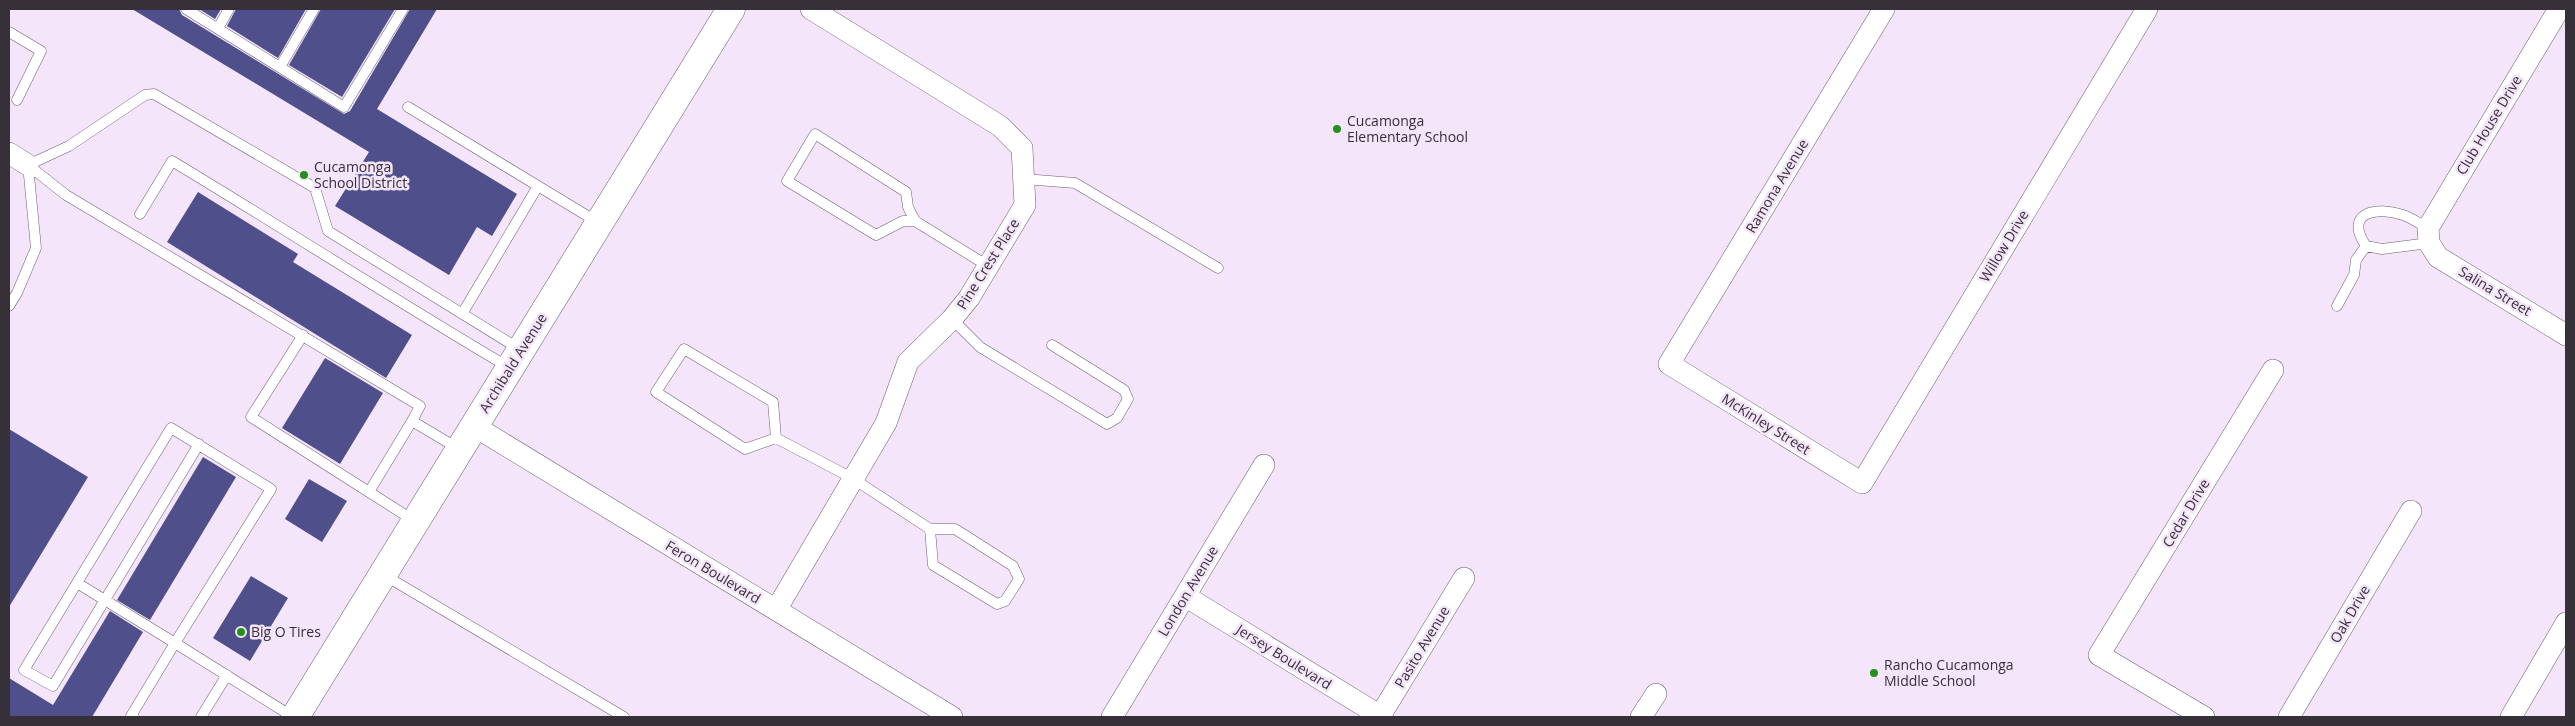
<svg xmlns="http://www.w3.org/2000/svg" width="2575" height="726" font-family="'Open Sans',sans-serif">
<style>
.building{fill:#4f4f8c}
.lines{fill:none;stroke-linecap:round;stroke-linejoin:round}
.lane-casing{stroke:#6c5f71;stroke-width:11}
.street-casing{stroke:#6c5f71;stroke-width:22}
.secondary-casing{stroke:#6c5f71;stroke-width:29}
.lane{stroke:#fff;stroke-width:10}
.street{stroke:#fff;stroke-width:21}
.secondary{stroke:#fff;stroke-width:28}
.poi-dot{fill:#23921b;stroke:#f4e5fa;stroke-width:2}
.labels{text-anchor:middle;stroke-width:5;stroke-linejoin:round;paint-order:stroke}
.poi-label{font-size:14px;fill:#363038;stroke:#f4e5fa;text-anchor:start}
.street-label{font-size:14px;fill:#363038;stroke:#f4e5fa}
</style>
<rect width="100%" height="100%" fill="#f4e5fa"/>
<path class="building" d="M132 9H179L182 15 344 114 350 111 410 9H437L377 109 517 194 492 236 477 227 449 275 335 206 369 152Z
M199 9H221L215 19Z
M236 9H306L278 58 227 26Z
M321 9H395L342 97 289 65Z
M198 192 298 254 293 262 412 335 386 378 167 242Z
M325 358 383 393 340 464 282 428Z
M9 429 88 477 9 607Z
M203 457 236 477 150 620 117 600Z
M309 479 347 501 322 542 285 519Z
M251 576 288 598 250 661 213 638Z
M110 611 143 632 92 717H9V678L53 705Z"/>
<g class="lines">
<defs>
<path id="lane" d="M186 9 344 107 403 9
M218 28 229 9
M9 32 41 51 17 100
M280 67 314 9
M408 107 538 186
M28 165 69 146 145 95 154 94 315 188 328 231 521 350
M28 165 66 195 420 406 412 421 459 449
M1024 179 1075 183 1218 268
M140 214 172 161C285 229 396 301 510 368
M915 221H903L876 235 787 181 815 134 906 192 908 207 915 221 988 266
M2428 228C2420 224 2412 218 2403 215 2377 206 2343 212 2366 246L2382 249 2429 243
M9 306 17 293 36 248 28 165
M2337 306 2354 275 2356 260 2366 246
M462 314 538 186 599 223
M952 319 980 347 1107 424 1117 418 1128 399 1124 390 1052 345
M303 335 251 417 369 492
M412 421 369 492 416 522
M776 438 745 449 656 392 684 349 773 402 776 438 852 478 930 529H955L1013 566 1019 579 1005 601 997 604 933 565 930 529
M199 444 53 686 24 670 171 428 271 489 175 643 293 717
M384 575 624 717
M77 583 175 643 131 716 134 717
M201 717 227 675"/>
<path id="street" d="M1884 9 1669 364 1862 483 2147 9
M2559 9 2428 228 2429 243 2438 257 2566 335
M9 153 28 165
M474 426 952 717
M1185 596 1382 717
M776 610 886 423 908 362 952 319 969 298 1025 205 1022 148 1000 126 811 9
M1380 716 1464 578
M1112 717 1264 465
M1641 717 1656 694
M2204 717 2099 655 2273 370
M2289 717 2411 511
M2511 717 2566 623"/>
<path id="secondary" d="M295 717 731 9"/>
</defs>
<use href="#lane" class="lane-casing"/>
<use href="#street" class="street-casing"/>
<use href="#secondary" class="secondary-casing"/>
<use href="#lane" class="lane"/>
<use href="#street" class="street"/>
<use href="#secondary" class="secondary"/>
</g>
<g class="poi-dot">
<circle cx="1337" cy="129" r="5"/>
<circle cx="304" cy="175" r="5"/>
<circle cx="241" cy="632" r="5"/>
<circle cx="1874" cy="673" r="5"/>
</g>
<g class="labels">
<g class="poi-label">
<text x="1347" y="126">Cucamonga<tspan x="1347" dy="16">Elementary School</tspan></text>
<text x="314" y="172">Cucamonga<tspan x="314" dy="16">School District</tspan></text>
<text x="251" y="637">Big O Tires</text>
<text x="1884" y="670">Rancho Cucamonga<tspan x="1884" dy="16">Middle School</tspan></text>
</g>
<g class="street-label">
<text transform="translate(2489 125) rotate(-59)" y="5">Club House Drive</text>
<text transform="translate(1777 186) rotate(-59)" y="5">Ramona Avenue</text>
<text transform="translate(2004 246) rotate(-59)" y="5">Willow Drive</text>
<text transform="translate(988 264) rotate(-58)" y="5">Pine Crest Place</text>
<text transform="translate(2495 291) rotate(31)" y="5">Salina Street</text>
<text transform="translate(513 363) rotate(-58)" y="5">Archibald Avenue</text>
<text transform="translate(1766 424) rotate(32)" y="5">McKinley Street</text>
<text transform="translate(2186 513) rotate(-59)" y="5">Cedar Drive</text>
<text transform="translate(713 572) rotate(31)" y="5">Feron Boulevard</text>
<text transform="translate(1188 591) rotate(-59)" y="5">London Avenue</text>
<text transform="translate(2350 614) rotate(-60)" y="5">Oak Drive</text>
<text transform="translate(1422 647) rotate(-59)" y="5">Pasito Avenue</text>
<text transform="translate(1284 657) rotate(32)" y="5">Jersey Boulevard</text>
</g>
</g>
<rect width="2575" height="726" fill="none" stroke="#363038" stroke-width="20"/>
</svg>
